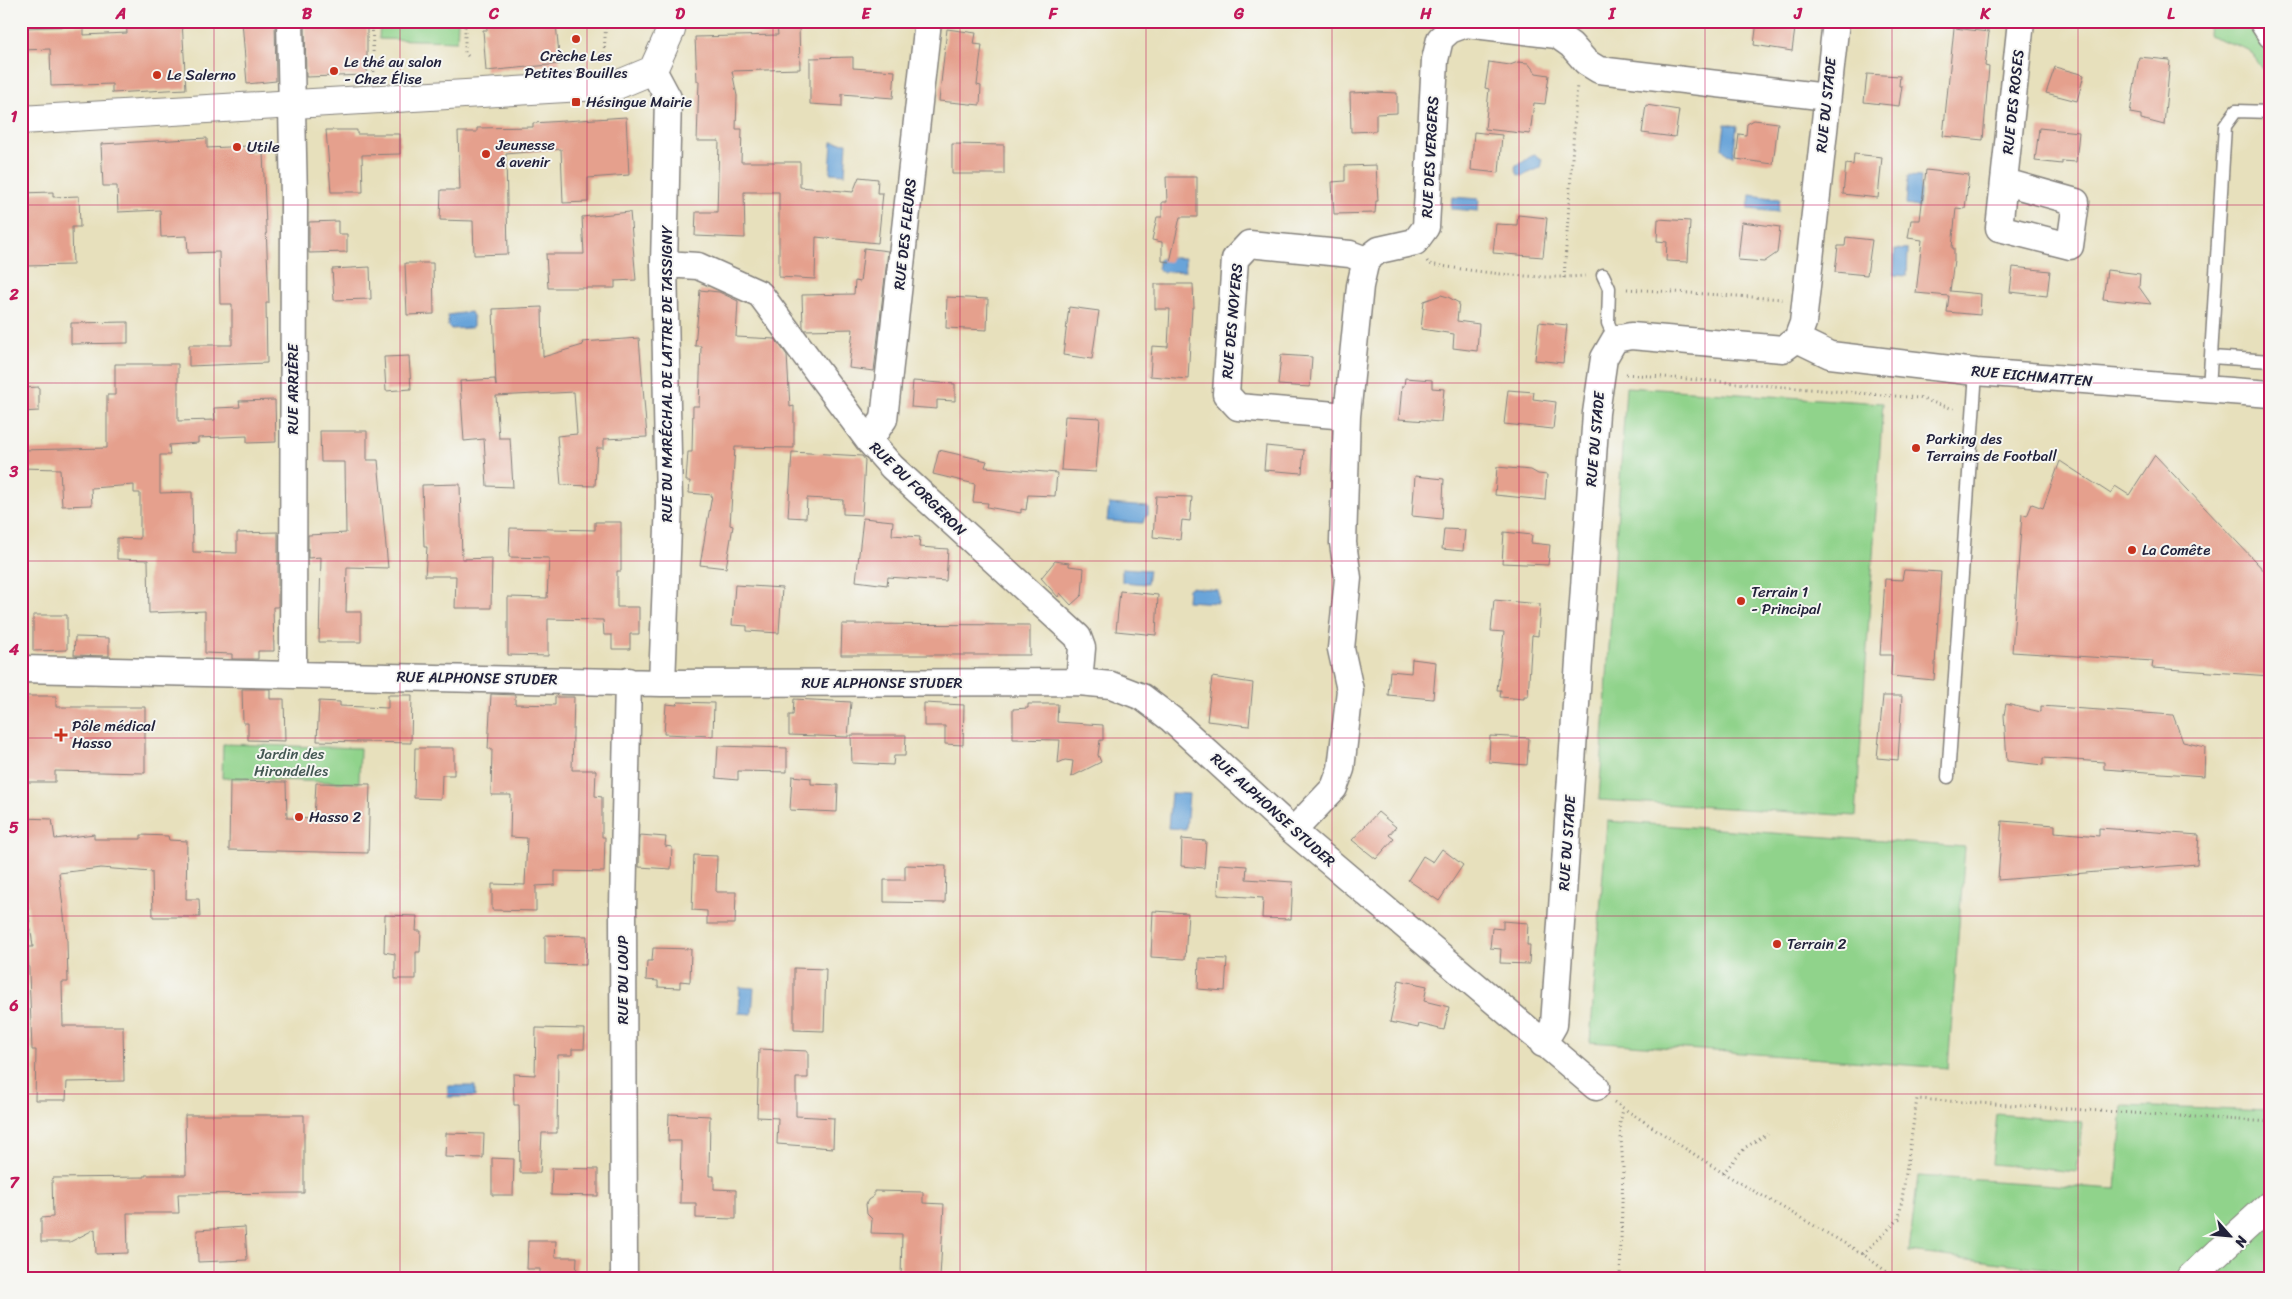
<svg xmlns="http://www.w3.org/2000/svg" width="2292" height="1299" font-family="Sriracha,sans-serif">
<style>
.green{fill:#90d38b;stroke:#597a63}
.water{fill:#69a4d9;stroke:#46638a}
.building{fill:#e5a08d}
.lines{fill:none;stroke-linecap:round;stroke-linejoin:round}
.service-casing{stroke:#84817c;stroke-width:15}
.minor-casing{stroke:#84817c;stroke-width:29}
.secondary-casing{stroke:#84817c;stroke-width:30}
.primary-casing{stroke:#84817c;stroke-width:30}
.path{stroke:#84817c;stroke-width:3;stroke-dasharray:1 4;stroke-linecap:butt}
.service{stroke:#fff;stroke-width:12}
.minor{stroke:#fff;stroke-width:26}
.secondary{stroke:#fff;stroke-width:28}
.primary{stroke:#fff;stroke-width:28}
.grid{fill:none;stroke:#c2185b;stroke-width:1;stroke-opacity:0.55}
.poi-dot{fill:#c8321e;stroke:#f6f6f2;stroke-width:2}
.labels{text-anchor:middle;stroke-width:4;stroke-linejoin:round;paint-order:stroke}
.poi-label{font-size:15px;fill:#22223b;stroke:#f6f6f2;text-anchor:start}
.street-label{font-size:15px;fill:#22223b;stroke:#f6f6f2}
.park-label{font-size:15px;fill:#435753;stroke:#f6f6f2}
.neatline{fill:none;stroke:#c2185b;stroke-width:2}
.grid-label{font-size:16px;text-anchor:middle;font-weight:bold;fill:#c2185b}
</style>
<rect width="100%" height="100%" fill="#f6f6f2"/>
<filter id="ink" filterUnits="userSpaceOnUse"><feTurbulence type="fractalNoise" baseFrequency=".02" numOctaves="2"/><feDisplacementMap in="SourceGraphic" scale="10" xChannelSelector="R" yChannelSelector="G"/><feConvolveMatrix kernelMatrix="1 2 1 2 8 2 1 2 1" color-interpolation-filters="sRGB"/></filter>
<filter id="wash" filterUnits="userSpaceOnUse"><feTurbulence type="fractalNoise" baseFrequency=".0096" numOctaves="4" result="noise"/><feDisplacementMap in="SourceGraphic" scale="20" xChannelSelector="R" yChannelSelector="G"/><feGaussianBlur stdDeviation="1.12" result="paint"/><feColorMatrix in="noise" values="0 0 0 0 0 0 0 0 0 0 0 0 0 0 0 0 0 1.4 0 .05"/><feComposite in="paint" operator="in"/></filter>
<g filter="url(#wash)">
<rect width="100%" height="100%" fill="#e7e0bc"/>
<path class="green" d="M380 21H458L457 41 379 39Z
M2209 21H2271V80L2249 50 2208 35Z
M1626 387 1883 403 1856 816 1599 800Z
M223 744 360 748 359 783 222 778Z
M1607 821 1965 847 1948 1068 1590 1042Z
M2123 1106 2271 1111V1278H2127L1909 1252 1918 1176 2116 1189Z
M1997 1114 2082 1122 2077 1172 1992 1164Z"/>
<path class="water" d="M1725 124 1737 126 1733 156 1727 154 1722 148Z
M832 142 847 143 845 174 830 173Z
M1535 155 1542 159 1540 168 1522 176 1518 175 1515 168 1516 165C1525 163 1528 156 1535 155Z
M1908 176 1921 177 1919 207 1906 205Z
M1750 195 1780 199 1778 212 1748 209Z
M1452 197 1479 199 1478 211 1451 209Z
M1895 249 1908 250 1907 276 1894 275Z
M1162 258H1185V271L1162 272 1158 269V261Z
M470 312 473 315V326L470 328 451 329 448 326V315Z
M1109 504 1148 507V515L1145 517 1143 523 1107 521Z
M1122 568 1149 570 1147 584 1122 582Z
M1190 587 1218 590V603L1187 601 1188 589Z
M1171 793 1189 794 1186 829 1168 828Z
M740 987 754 988 752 1014 739 1013Z
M448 1086H475V1097H448Z"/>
<g id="blocks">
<path class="building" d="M126 21H182L186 89 112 93V84L51 86 50 49 21 50V28L84 26V35L127 33Z
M242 21H275L276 81 247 84Z
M305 21H367V75L306 77Z
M486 21H551V24H556L560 64 486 71 483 30H487Z
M1757 21H1796L1792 51 1754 45Z
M799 25 800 69 732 71 737 96 736 129H742L741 162H800V187L853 192 859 177 878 179 877 193H883L878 243 816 237 815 279 779 277V192H744L745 238 695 236 696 212H717L719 141H697L699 81H697L695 37 778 35 777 26Z
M1954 28 1989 32 1985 66 1989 67 1983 140 1943 136Z
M947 29 976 33 974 44 982 45 977 85 981 86 980 105 939 101Z
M853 57V68L895 71 893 98 842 94V106L810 104V58Z
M2139 57 2170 60 2164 125 2141 119V115L2130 113Z
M1489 62 1510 65 1518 62 1528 63 1536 73 1549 75 1545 104 1534 103 1530 134 1485 129 1489 89 1485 88Z
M2055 67 2084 75 2077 101 2046 93Z
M1867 74 1900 76 1899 86H1902L1899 106 1864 102Z
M1375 92 1397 93V113L1376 114V131L1351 132 1350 93Z
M1646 105 1679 110 1675 137 1642 133Z
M626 117 629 175 588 178V202L563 203 561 149 506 154 508 254 474 255 473 221 440 220 441 190H460L458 132H477V128L533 127V123Z
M1754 120 1778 123 1773 164 1736 159 1739 134 1746 135 1747 124Z
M2039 128 2079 132 2076 162 2062 161V164L2035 161Z
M326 130H357V134H400V154L362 155 363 192H331Z
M1474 132 1502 135 1499 173 1471 170Z
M207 138V148L249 146V153L263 152 268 276 269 303H266L267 363 189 366V345H232V304H220L219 252 188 253 187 236 161 237 160 210 118 212 117 186H103L101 144Z
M952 144 1004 145V174H952Z
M1854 154 1882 157 1878 198 1843 194 1846 164 1853 165Z
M1376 165 1378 201H1376L1375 213 1334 214 1332 182 1345 181V166Z
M1926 170 1969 175 1965 209 1956 208 1952 248H1954V260L1950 291 1981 294 1980 315 1947 312 1949 296 1916 293 1922 240 1908 238 1911 220H1920Z
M1166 177H1197V217H1180L1170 262 1162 261V242L1152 240 1157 217H1162V202H1167Z
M53 192V197L79 196 80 227H72L73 265 24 266 21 193Z
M630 212 636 280 615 281V288H548L546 254H584L582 217Z
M1518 215 1547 218 1543 257 1493 253 1496 224 1517 225Z
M1658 219 1690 221 1688 262 1666 261 1667 242 1657 241Z
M338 221V234H347V252L309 253V222Z
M1742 222 1780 227 1777 253 1764 262 1738 260Z
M1846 237 1872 240 1867 275 1835 272 1838 246H1845Z
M864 248 888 251 874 371 849 368 853 329 805 330 803 327 802 295 854 294 855 281 860 282Z
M405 263H433L434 314 407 315Z
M370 267 371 299 334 300 332 269Z
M2013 267 2050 271 2047 296 2010 292Z
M2107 270 2140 274 2139 287 2151 304 2103 299Z
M1155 284H1193L1194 308H1192L1188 379 1150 376 1152 346 1168 347 1170 309H1155Z
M700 290 719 292 738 301 736 337 775 339 787 355 790 407 794 406V448L735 447 730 525 733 526 726 568 700 565 712 495 689 493 690 481H686L688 452H692L693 406H699L701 346H695Z
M1441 295 1448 297 1459 303 1457 321 1479 324 1477 351 1453 348 1454 334 1421 329 1424 301Z
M947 297 988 299 987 330 946 328Z
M542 307 543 357 583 345 582 342 639 338 647 437 604 439V448H597L595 486 561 485 557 436 577 434 574 392 496 396 499 438H510L513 487 487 486 484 439 464 441 460 381 495 379 496 386 493 309Z
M1069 307 1099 311 1092 359 1063 355Z
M128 322V343L71 344V323Z
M1539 322 1567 325 1563 363 1535 360Z
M1281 355 1312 357 1310 387 1278 385Z
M409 356 411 389 386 391 384 357Z
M115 364H178V421L215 420 214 408 240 407 239 401 275 400 276 442 247 443V436L198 438V443L169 445 170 455H160V493L192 492 193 552 237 553V533L278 532V607H273L274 651H258V659H232V654L205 653V611L149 613 148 560 117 559V538L140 539V493H134V485L91 488 92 505 62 506 60 469 21 468V450L107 448V395H115Z
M1405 378 1432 380V388L1444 389 1441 422 1399 419 1402 386H1404Z
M913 381 955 384V401L937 400V409L911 407Z
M39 387V411L21 412V388Z
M1508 390 1534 392 1533 399 1556 402 1553 429 1504 424Z
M1065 416 1100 418 1096 472 1061 470Z
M320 431H367V460H378L388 568 347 567 346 612H361V642H319L321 557 308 558V535L346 533 345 462H321Z
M1266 446 1304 450 1302 473 1264 470Z
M939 450 987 461 985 467 1057 473 1055 496 1028 495 1026 510 1021 509V513L987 507 988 503 973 502 975 484 933 474Z
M792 452 862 456 865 460 862 515 843 514V500L807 498 806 518 788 517Z
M2155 455 2271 578V676L2152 668 2153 661 2012 652 2022 514 2027 516 2032 504 2043 508 2060 461 2111 494 2115 486 2129 495Z
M1497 467 1531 470 1538 474 1547 475 1545 500 1495 495Z
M1415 476 1444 479 1442 519 1412 516Z
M460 484 462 559 492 558 491 608H455L456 576H425L427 547H424L422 485Z
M1156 496 1192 497 1190 521 1182 520 1180 540 1153 537Z
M863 518 893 521 892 535 920 537 919 547 948 549 946 581 888 577 887 585 856 581Z
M595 522H621V571H617V607H639V634H630V649H612V635H604L603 620 548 619V656L508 655V597L547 598 549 558 509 557 510 528 595 530Z
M1444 529 1465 530 1463 551 1442 549Z
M1504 532 1532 535 1531 543 1550 545 1548 565 1502 563Z
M1055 561 1069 563V566L1084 568 1082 595 1071 605 1060 593 1058 597 1041 578Z
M1904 570 1941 572 1934 680 1891 676 1892 655H1880L1885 579 1902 580Z
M735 585 782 588 779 633 747 631V626L732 625Z
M1120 591 1158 595 1156 635 1116 631Z
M1494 600 1540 604 1538 636 1532 635 1528 696H1524V699L1500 697 1501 690H1497L1504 632 1491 631Z
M33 615H67V650L33 651Z
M842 624 1030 625V655H841Z
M75 637 109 638V656L74 655Z
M1412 659 1436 662 1433 699 1388 695 1390 671 1411 673Z
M1212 677 1253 683 1249 726 1207 721Z
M242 689H270V699H284L285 741 248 740V723H243Z
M491 694 515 695V704L555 705V697H574L572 770H596L595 796 602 797V837H605L604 872 555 871V885L536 886V911L492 910V884L525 885 527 838 510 837 511 795H491L492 749H488Z
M388 695H412L411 743 317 741 319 701 340 702V706L388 708Z
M21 696H56V707H145V773L55 771V782H21Z
M1883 696H1902L1898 760 1877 758Z
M794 699 851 702 848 737 789 735V715H793Z
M678 702 714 703 713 736 664 734 666 704 677 705Z
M924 703 964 705 963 745 945 744V726H924Z
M1028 704H1058L1057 722 1103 725V740H1100L1098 755 1101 762 1071 777 1073 761 1065 760 1058 763 1060 740 1013 739V709L1028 708Z
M2006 704 2041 712V706L2173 715 2183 742 2205 747 2204 776 2104 769V762L2043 758V765L2007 761 2004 715Z
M851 735H906L905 756H894L893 765 852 763Z
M1490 736 1529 738 1527 765 1489 762Z
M718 746 787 748V772L738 771V780L716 778Z
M415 748H454V775H442L441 799 414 798Z
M792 776 811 778V784L838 785 837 812 790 810Z
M230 781 286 782 287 818 314 819 316 783 370 784 368 853 229 850Z
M1378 812 1396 827 1389 835 1394 839 1376 859 1352 840Z
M21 818 52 819 55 839 94 834V839H141V835L168 836 169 840 187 841 186 899H199L200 917H153L152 872 101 868 59 873 67 941 68 982H62L63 1026H123L124 1081 67 1082 66 1100H35L36 1050H32L28 947H33L21 853Z
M2002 821 2055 825V832L2099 836V828L2199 835 2197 864 1998 880Z
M640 835 666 837 665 846 672 847 671 869 639 867Z
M1182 839 1206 841 1204 868 1181 866Z
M1442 849 1463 865 1439 901 1408 880 1423 856 1433 862Z
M694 855 717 856 716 892H736L735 924H707V911L692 910Z
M1219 864 1247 866 1246 879 1293 882 1291 919 1262 918 1263 898 1218 895Z
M905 865 946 866 945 903 884 902V880H905Z
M1153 911 1188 913 1185 959 1151 957Z
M385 915 417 916 416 931H421L420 952H416V979H395V954L384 952Z
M1503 921 1528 923 1527 945H1530L1529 964 1500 963 1501 949 1490 948 1492 928 1503 929Z
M545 935 587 936 586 965 545 964Z
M653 948 691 949 690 982 680 981V988L658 987V981L646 980 647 961H652Z
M1199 958 1227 959 1225 991 1198 989Z
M794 968 826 969 824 1031 794 1030Z
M1399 980 1427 986 1424 1001 1449 1007 1444 1030 1419 1024 1418 1028 1390 1022Z
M536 1028 585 1029 584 1049H572V1055H558L557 1133H542L540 1173H520L519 1105H514L513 1074 535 1075Z
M759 1049 808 1051V1078H796V1116L834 1118 833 1148 777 1144 778 1118 757 1117Z
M669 1114 710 1116 709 1176H714V1189L736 1190V1219L696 1218V1203H680L681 1141H668Z
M185 1115H304V1193L178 1194 179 1213H127L128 1253 96 1254 95 1229 70 1242H41V1218L53 1217 52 1178 145 1177V1175H186Z
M446 1133 484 1134 483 1158 445 1157Z
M492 1158 514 1159 513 1195H492Z
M552 1168 598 1169V1196L551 1195Z
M874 1191 923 1192V1203L944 1204 940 1278H901L902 1234 871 1233 872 1219 867 1214 866 1204 868 1200 874 1196Z
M245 1227 247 1260 198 1262 197 1230Z
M528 1241H556L555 1257H577L576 1278 540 1275V1269H527Z"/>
</g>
</g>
<g filter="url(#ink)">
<use href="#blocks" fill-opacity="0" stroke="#84817c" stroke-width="1"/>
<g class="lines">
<defs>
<path id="service" d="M1603 275 1609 288 1608 323 1615 339
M2211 357 2271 361
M2209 389 2225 126 2236 111 2271 112
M1948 777 1976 372"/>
<path id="minor" d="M290 21 294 198 293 675
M2262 21 2271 35
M653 70 668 98 664 264 669 502 662 683
M2005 182 2076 202 2070 246 1999 228 2021 21
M664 264 698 266 760 294 869 441 892 467 1078 637 1082 648 1079 682
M1797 339 1830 355 1976 372 2271 394
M1347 416 1238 407 1226 394 1235 259 1249 244 1350 254 1366 260
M869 441 884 419 928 21
M21 669 662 683 1079 682 1111 685 1142 697 1171 719 1293 831 1596 1087
M1293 831 1334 788 1341 769 1350 690 1341 649 1348 578 1343 543 1347 416 1360 286 1366 260 1379 250 1415 242 1426 227 1435 60 1440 39 1450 30 1466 24 1557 35 1571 45 1586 62 1599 70 1827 97
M1543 1044 1554 1025 1596 413 1604 358 1615 339 1631 336 1783 349 1797 339 1803 323 1836 21
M624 1278 623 907 628 681"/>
<path id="secondary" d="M21 120 617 85 653 70 671 30 672 21"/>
<path id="primary" d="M2190 1278 2271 1204"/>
</defs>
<use href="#service" class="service-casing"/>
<use href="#minor" class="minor-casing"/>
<use href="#secondary" class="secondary-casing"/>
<use href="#primary" class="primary-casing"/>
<path class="path" d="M372 21 374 75
M1414 21 1420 28
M468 56 465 53V27L469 24 486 22
M598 61 604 53 606 21
M1427 261 1429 264C1479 272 1534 280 1585 276
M1564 278 1577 84
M1627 289 1783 299
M1626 374 1919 398 1957 410
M1614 1102 1723 1173 1863 1254 1895 1278
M1723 1173 1746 1147 1768 1134
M1863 1254 1899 1219 1917 1099 2271 1122
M1620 1278 1623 1167 1620 1124 1623 1109"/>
<use href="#service" class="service"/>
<use href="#minor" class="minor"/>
<use href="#secondary" class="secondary"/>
<use href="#primary" class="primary"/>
</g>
</g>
<path class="grid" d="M214 21V1278M400 21V1278M587 21V1278M773 21V1278M960 21V1278M1146 21V1278M1332 21V1278M1519 21V1278M1705 21V1278M1892 21V1278M2078 21V1278M21 205H2271M21 383H2271M21 561H2271M21 738H2271M21 916H2271M21 1094H2271"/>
<g class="poi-dot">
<circle cx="576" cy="39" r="5"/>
<circle cx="334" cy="71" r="5"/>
<circle cx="157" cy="75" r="5"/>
<rect x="571" y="97" width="10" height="10" rx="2.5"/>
<circle cx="237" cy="147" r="5"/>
<circle cx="486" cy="154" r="5"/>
<circle cx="1916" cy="448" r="5"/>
<circle cx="2132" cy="550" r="5"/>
<circle cx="1741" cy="601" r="5"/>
<path d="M58.5 727.5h5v5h5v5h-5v5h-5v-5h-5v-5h5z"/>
<circle cx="299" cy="817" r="5"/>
<circle cx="1777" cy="944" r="5"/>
</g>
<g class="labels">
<g class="poi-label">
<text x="576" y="61" text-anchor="middle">Crèche Les<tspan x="576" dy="17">Petites Bouilles</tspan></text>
<text x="344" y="67">Le thé au salon<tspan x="344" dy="17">- Chez Élise</tspan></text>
<text x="167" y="80">Le Salerno</text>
<text x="586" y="107">Hésingue Mairie</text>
<text x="496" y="150">Jeunesse<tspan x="496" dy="17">&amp; avenir</tspan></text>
<text x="247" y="152">Utile</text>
<text x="1926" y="444">Parking des<tspan x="1926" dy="17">Terrains de Football</tspan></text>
<text x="2142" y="555">La Comête</text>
<text x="1751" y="597">Terrain 1<tspan x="1751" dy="17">- Principal</tspan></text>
<text x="72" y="731">Pôle médical<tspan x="72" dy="17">Hasso</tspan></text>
<text x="309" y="822">Hasso 2</text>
<text x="1787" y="949">Terrain 2</text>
</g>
<g class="street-label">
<text transform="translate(2013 102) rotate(-84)" y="5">RUE DES ROSES</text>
<text transform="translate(1826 105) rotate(-84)" y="5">RUE DU STADE</text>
<text transform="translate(1430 157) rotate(-87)" y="5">RUE DES VERGERS</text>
<text transform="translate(905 234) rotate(-84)" y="5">RUE DES FLEURS</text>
<text transform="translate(1232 321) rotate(-85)" y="5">RUE DES NOYERS</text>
<text transform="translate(667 374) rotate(-90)" y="5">RUE DU MARÉCHAL DE LATTRE DE TASSIGNY</text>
<text transform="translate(2032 376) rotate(5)" y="5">RUE EICHMATTEN</text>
<text transform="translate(293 389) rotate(-90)" y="5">RUE ARRIÈRE</text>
<text transform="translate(1595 439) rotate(-85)" y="5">RUE DU STADE</text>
<text transform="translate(918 489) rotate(44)" y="5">RUE DU FORGERON</text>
<text transform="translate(477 678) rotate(1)" y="5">RUE ALPHONSE STUDER</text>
<text x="882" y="688">RUE ALPHONSE STUDER</text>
<text transform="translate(1273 810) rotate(42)" y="5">RUE ALPHONSE STUDER</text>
<text transform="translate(1567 843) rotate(-86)" y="5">RUE DU STADE</text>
<text transform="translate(623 980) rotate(-90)" y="5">RUE DU LOUP</text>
</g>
<g class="park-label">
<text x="291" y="759">Jardin des<tspan x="291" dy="17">Hirondelles</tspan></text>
</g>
</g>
<rect width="2292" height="1299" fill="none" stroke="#f6f6f2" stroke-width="55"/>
<g transform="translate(2230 1236) rotate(117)" stroke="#f6f6f2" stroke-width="4" paint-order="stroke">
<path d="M0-4L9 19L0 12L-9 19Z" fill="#22223b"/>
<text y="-8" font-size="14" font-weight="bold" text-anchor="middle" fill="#22223b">N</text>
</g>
<rect x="28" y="28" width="2236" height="1244" class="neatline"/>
<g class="grid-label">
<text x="121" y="19">A</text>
<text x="307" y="19">B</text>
<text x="494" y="19">C</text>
<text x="680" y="19">D</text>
<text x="866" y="19">E</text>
<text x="1053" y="19">F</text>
<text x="1239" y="19">G</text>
<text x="1426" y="19">H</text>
<text x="1612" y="19">I</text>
<text x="1798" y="19">J</text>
<text x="1985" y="19">K</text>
<text x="2171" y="19">L</text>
<text x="14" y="122">1</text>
<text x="14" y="300">2</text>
<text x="14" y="477">3</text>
<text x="14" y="655">4</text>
<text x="14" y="833">5</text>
<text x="14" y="1011">6</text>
<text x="14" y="1188">7</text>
</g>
</svg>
